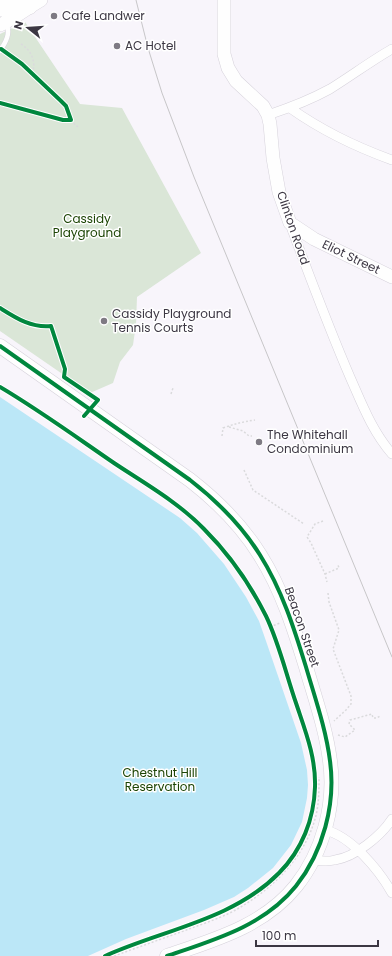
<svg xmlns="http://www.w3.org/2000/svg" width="392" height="956" font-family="Poppins,sans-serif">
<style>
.green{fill:#dae6d7}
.water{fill:#bbe7f7}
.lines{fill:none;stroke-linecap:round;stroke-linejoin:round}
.lane-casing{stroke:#d6d2db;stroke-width:5.5}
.street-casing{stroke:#d6d2db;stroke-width:10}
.secondary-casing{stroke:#d6d2db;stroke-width:14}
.primary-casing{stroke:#d6d2db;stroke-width:15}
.path{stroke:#dadadc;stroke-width:1.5;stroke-dasharray:2 2;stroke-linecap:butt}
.lane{stroke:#fefefe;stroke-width:4.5}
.street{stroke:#fefefe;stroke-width:9}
.secondary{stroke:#fefefe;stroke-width:13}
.primary{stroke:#fefefe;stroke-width:14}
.tram{stroke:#c7c6c8;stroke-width:1}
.cycleway-casing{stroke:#fff;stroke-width:6}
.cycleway{stroke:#00873e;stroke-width:4}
.poi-dot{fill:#7e7a83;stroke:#fff;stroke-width:1.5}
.labels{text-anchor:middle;stroke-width:3;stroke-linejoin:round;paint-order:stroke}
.poi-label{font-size:12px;fill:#3c3743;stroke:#fff;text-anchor:start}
.park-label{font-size:12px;fill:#1b4404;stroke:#fff}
.street-label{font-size:12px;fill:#3c3743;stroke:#fff}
</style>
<rect width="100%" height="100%" fill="#f8f5fb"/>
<path class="green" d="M25 22 80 104 122 108 201 253 137 297 136 324 133 345 120 362 113 383 90 393 0 331V34Z"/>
<path class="water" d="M0 397 180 518 197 533 224 564 246 597 259 621 266 641 301 743 307 770 308 785 307 798 302 822 291 845 273 868 248 888 234 897 204 910 126 939 88 956H0Z"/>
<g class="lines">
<defs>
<path id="lane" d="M0 51C6 42 11 33 6 23"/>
<path id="street" d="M290 108C321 130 356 147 392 160
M268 115C289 108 310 100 330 89 351 76 371 61 392 49
M290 224C309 275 328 326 350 377 362 404 372 431 392 454
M325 830C351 836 379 870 392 893
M313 860C320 861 327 862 335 860 355 857 381 836 392 819"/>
<path id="secondary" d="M224 0V54L228 68 236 81 263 106 268 115 270 124 273 158 279 192 290 223 314 239 392 277
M0 10 24 7
M0 25C15 18 27 8 41 0"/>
<path id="primary" d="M6 0 12 3 30 7
M0 346 190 480C217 501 242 526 260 555 282 590 294 628 306 667 315 698 326 729 330 761 336 804 323 852 296 886 264 926 214 940 167 956"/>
</defs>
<use href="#lane" class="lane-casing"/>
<use href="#street" class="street-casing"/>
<use href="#secondary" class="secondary-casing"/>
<use href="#primary" class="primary-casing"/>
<path class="path" d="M21 44C31 50 37 62 32 74
M71 120 76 126 80 127
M171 394 173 388
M229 427 243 431 249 436H252
M222 436 223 428C234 424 242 422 255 420
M244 470 253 490 304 524
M323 521 315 524 307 537 311 543 325 574 327 582
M325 574 339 568 338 565
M328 593 329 602 339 630 333 649 351 696V704L346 710 334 721
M270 627 280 623
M338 735 345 737 355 730 349 724 350 720 372 714 373 718H377L380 716
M114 956C139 947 164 938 189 929 205 923 224 917 239 908 273 888 304 858 315 819 319 806 319 791 319 777"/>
<use href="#lane" class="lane"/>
<use href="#street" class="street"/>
<use href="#secondary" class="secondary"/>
<use href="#primary" class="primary"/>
<path class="tram" d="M136 0 148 48 162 93 194 177 392 657"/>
<defs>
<path id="cycleway" d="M0 103 63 120H71L66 106 61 101 22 64 1 49
M0 308C16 318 31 328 51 326L65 369 64 377 98 400 84 416
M0 346 190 480C217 501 242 526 260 555 282 590 294 628 306 667 315 698 326 729 330 761 336 804 323 852 296 886 264 926 214 940 167 956
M0 387C39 410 76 437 114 463 144 483 178 502 204 529 229 554 250 584 266 616 279 643 286 674 296 703 305 730 316 757 315 787 314 819 302 850 279 873 233 920 162 930 105 956"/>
</defs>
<use href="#cycleway" class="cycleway-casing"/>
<use href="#cycleway" class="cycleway"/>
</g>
<g class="poi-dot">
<circle cx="54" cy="16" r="4"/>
<circle cx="117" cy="46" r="4"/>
<circle cx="104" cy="321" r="4"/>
<circle cx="259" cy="442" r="4"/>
</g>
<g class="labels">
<g class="poi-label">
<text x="62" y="20">Cafe Landwer</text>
<text x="125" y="50">AC Hotel</text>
<text x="112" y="318">Cassidy Playground<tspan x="112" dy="14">Tennis Courts</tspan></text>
<text x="267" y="439">The Whitehall<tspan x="267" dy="14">Condominium</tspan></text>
</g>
<g class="park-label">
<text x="87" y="223">Cassidy<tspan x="87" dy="14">Playground</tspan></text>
<text x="160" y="777">Chestnut Hill<tspan x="160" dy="14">Reservation</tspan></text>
</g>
<g class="street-label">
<text transform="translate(293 228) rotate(71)" y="4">Clinton Road</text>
<text transform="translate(351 257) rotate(26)" y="4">Eliot Street</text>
<text transform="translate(302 627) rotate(71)" y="4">Beacon Street</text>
</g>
</g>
<g transform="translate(28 28) rotate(287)" stroke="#ffffff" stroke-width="3" paint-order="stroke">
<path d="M0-3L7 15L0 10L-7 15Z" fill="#3c3743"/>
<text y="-6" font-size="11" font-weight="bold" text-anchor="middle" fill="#3c3743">N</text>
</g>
<path d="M256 940v6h122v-6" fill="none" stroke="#3c3743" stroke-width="2"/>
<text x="262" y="940" font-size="12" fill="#3c3743" stroke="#ffffff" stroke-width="3" paint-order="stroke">100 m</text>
</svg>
